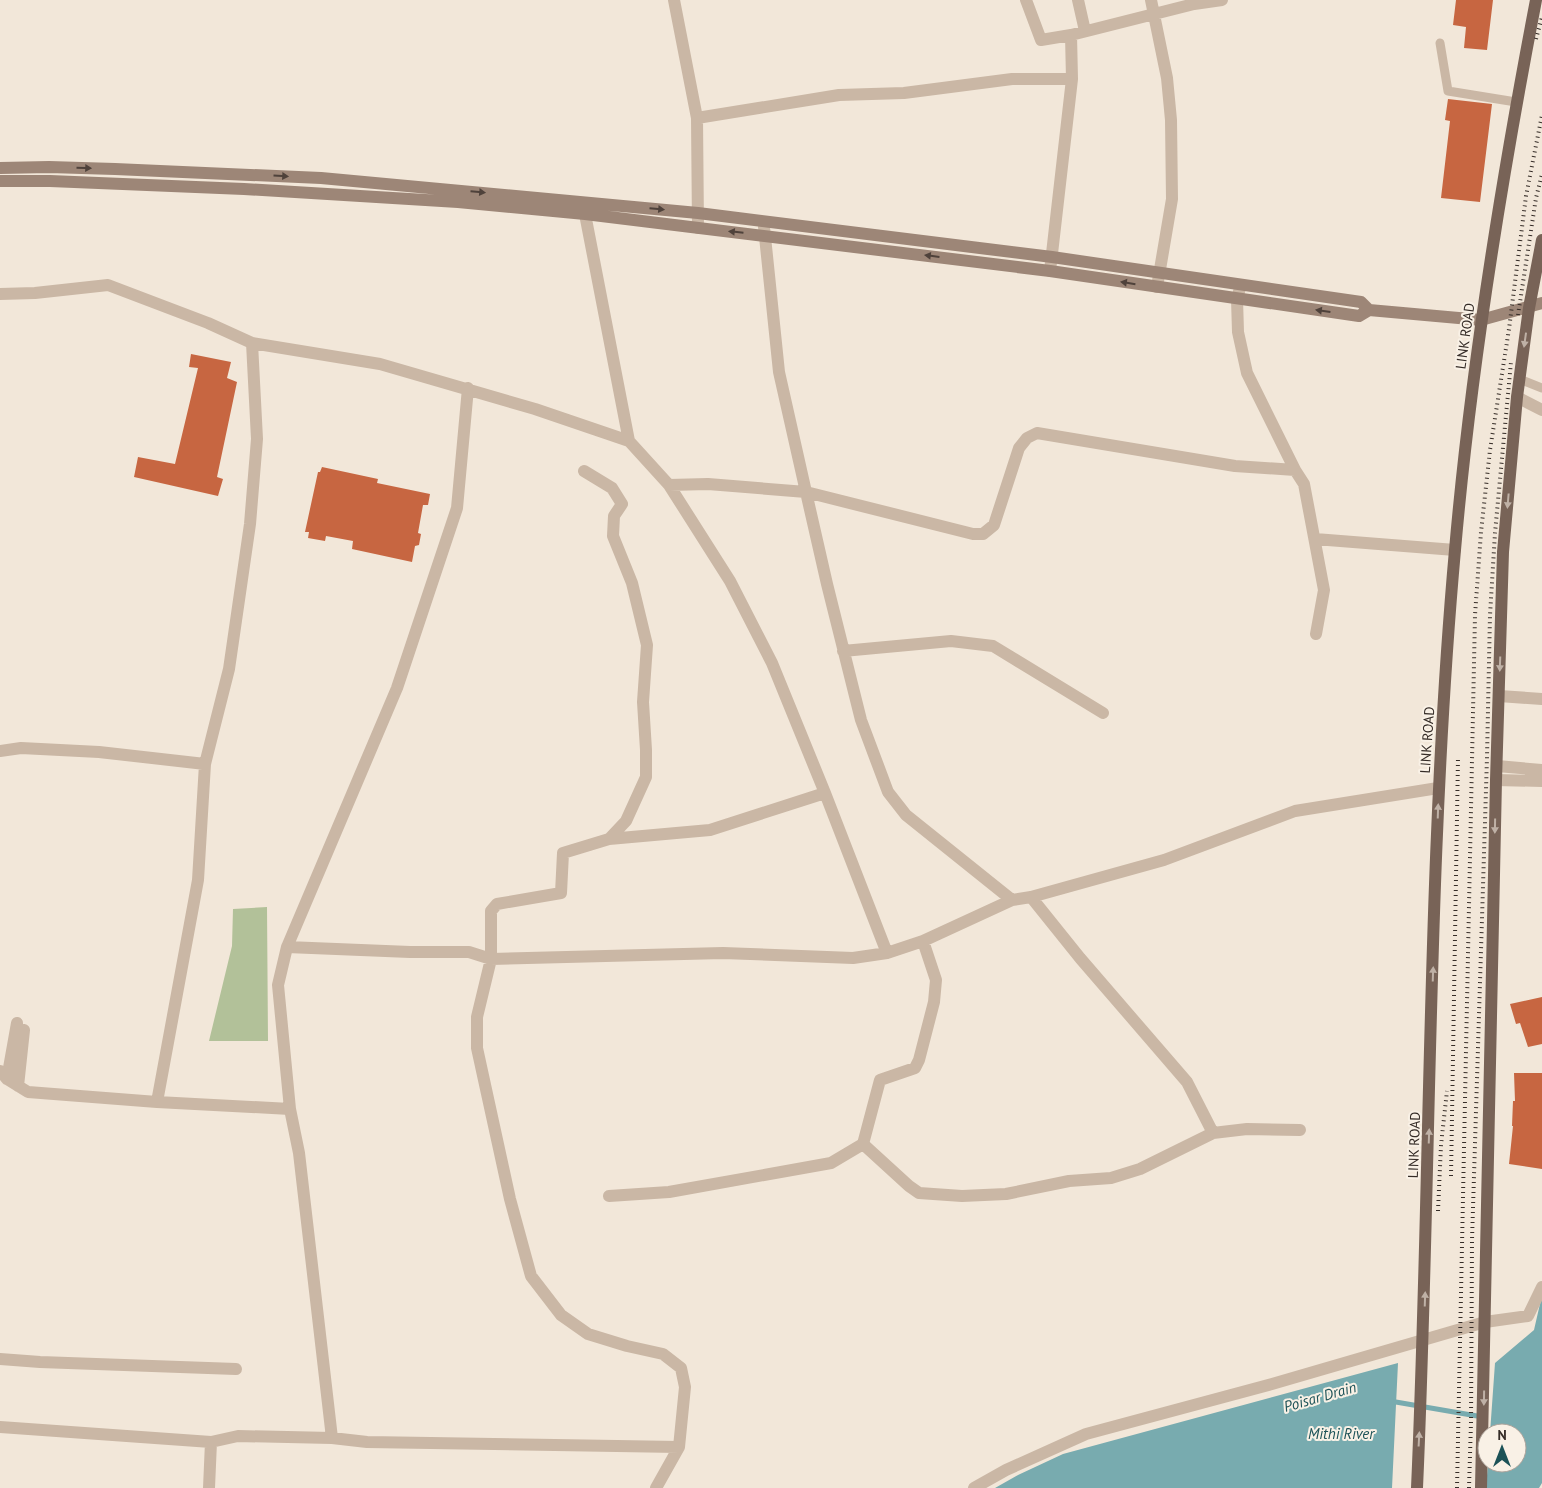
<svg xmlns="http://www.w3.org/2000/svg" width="1542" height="1488" font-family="'PT Sans',sans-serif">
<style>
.green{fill:#b2c199}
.water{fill:#78abaf}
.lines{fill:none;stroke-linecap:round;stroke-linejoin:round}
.stream{stroke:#78abaf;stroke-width:5}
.building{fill:#c76641}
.lane{stroke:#cab7a5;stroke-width:9}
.street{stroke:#cab7a5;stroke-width:12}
.secondary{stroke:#9d8677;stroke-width:12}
.primary{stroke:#786357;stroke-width:12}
.rail{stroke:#352c27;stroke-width:4;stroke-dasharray:1 4;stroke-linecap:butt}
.oneway{fill:#4f423b}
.oneway2{fill:#bfb1a6}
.labels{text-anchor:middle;stroke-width:4;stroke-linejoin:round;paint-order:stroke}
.street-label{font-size:14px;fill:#352c27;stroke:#f9f1e6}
.water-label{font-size:15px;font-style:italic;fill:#1c5257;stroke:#f9f1e6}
</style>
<rect width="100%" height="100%" fill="#f2e7d9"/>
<path class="green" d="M267 907 268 1041H209L232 946 233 909Z"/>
<path class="water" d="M1542 1295V1483L1539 1488H1486L1488 1463H1517V1433H1490L1495 1363 1534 1330Z
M1398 1363 1392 1488H995L1018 1475 1063 1454Z"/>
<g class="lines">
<path class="stream" d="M1390 1401 1483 1417"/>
</g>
<path class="building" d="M1456 0H1493L1487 50 1464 48 1466 27 1453 25Z
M1448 99 1492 104 1480 202 1441 198 1450 121 1445 120Z
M191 354 231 362 227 378 237 382 217 477 223 479 218 496 134 477 138 457 175 464 198 368 189 367Z
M322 467 378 479 377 483 430 494 428 505H423L418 533 421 534 419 545 415 546 412 562 352 549 353 541 326 536 325 541 308 538 309 532H305L318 472H320Z
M1542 997V1044L1528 1047 1520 1023 1516 1024 1510 1004Z
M1514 1073H1542V1169L1509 1164 1513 1126H1512L1513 1101H1515Z"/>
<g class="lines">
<path class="lane" d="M1440 43 1448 91 1516 102
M1519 379 1542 388"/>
<path class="street" d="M674 0 697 118 698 228
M1026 0 1041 40 1071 35
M1078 0 1085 31
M1151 0 1167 78 1171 120 1172 199 1157 287
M1072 79 1071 35 1194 4 1222 0
M697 118 839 95 904 93 1012 79H1072L1050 271
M1240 288 1237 299 1238 332 1247 373 1295 470
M0 294 35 293 108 285 208 323 252 343 380 364 535 409 629 441 585 214
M1517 397 1542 410
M629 441 669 485 708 484 806 492 779 372 764 227
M584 471 612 488 622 504 614 516 613 536 632 583 647 645 643 702 646 750V777L626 821 609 839 563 853 561 893 497 904 491 911V959L477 1017V1048L510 1199 531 1276 561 1315 588 1334 627 1346 663 1354 681 1368 685 1387 679 1447 656 1488
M669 485 730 581 772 663 825 793 887 953
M1315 539 1455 550
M843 651 951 641 993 646 1103 713
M1499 696 1542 699
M0 751 21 748 99 752 205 764
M1497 766 1542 770
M1496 780 1542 781
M609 839 710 830 825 793
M1031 897 1080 958 1187 1082 1213 1133
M1012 900 906 815 888 792 861 720 827 584 806 492 973 534H983L994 525 1019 448 1027 438 1037 433 1235 466 1295 470 1304 484 1324 590 1316 634
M287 947 397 688 457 508 468 388
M0 1071 7 1079 28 1092 157 1102 198 880 205 764 229 669 250 524 257 439 252 343
M7 1079 17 1023
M18 1086 24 1030
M157 1102 290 1109
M863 1144 909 1186 919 1193 962 1196 1006 1194 1069 1181 1111 1178 1140 1169 1213 1133 1247 1129 1300 1130
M609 1196 669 1192 831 1163 863 1144 880 1080 915 1068 919 1060 934 1002 936 980 923 941
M0 1359 40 1362 236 1369
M0 1427 211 1442 238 1436 332 1438
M679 1447 367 1442 332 1438 299 1153 290 1109 278 985 287 947 410 952H469L491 959 723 953 853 958 887 953 923 941 1012 900 1031 897 1164 860 1295 811 1438 788
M209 1488 211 1442
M974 1488 1006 1470 1086 1434 1272 1384 1485 1322 1528 1316 1542 1287"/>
<path class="secondary" d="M0 168 49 167 115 169 321 178 698 213 1052 257 1361 302 1369 310 1481 320 1542 303
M0 181H50L244 189 458 202 585 214 1050 271 1359 316 1369 310"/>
<path class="primary" d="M1417 1488C1431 1175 1427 862 1455 550 1471 365 1501 182 1536 0
M1481 1488 1496 780 1503 552 1517 397 1529 308 1542 240"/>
<path class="rail" d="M1536 39 1542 17
M1518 315 1536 198 1542 174
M1451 1176 1458 757
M1438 1211 1441 1145 1447 1091
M1457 1488 1475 615 1481 532 1490 450 1509 329 1526 196 1542 115
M1469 1488 1471 1422 1472 1240 1487 757 1490 615 1495 533 1511 362"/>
</g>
<defs><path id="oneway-solid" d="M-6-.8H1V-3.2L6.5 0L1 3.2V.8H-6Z" transform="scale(1.25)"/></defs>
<g class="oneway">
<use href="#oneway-solid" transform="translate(84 168) rotate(2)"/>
<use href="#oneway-solid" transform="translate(281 176) rotate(3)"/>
<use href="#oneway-solid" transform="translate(478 192) rotate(5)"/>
<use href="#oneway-solid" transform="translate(657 209) rotate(5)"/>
<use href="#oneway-solid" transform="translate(736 232) rotate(-174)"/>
<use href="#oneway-solid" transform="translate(932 256) rotate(-173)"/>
<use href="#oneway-solid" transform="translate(1128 283) rotate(-171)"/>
<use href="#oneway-solid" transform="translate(1323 311) rotate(-172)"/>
</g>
<g class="oneway2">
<use href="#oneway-solid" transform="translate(1525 340) rotate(98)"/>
<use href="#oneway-solid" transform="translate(1508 501) rotate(95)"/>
<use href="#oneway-solid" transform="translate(1500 664) rotate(92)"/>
<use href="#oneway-solid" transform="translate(1438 811) rotate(-88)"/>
<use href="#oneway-solid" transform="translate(1495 826) rotate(91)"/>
<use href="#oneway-solid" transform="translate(1433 974) rotate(-88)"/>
<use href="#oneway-solid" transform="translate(1429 1136) rotate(-88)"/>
<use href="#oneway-solid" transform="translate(1425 1299) rotate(-88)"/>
<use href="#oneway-solid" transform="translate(1484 1398) rotate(91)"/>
<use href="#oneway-solid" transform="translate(1419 1439) rotate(-87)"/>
</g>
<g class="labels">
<g class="street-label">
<text transform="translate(1465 336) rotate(-82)" y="5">LINK ROAD</text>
<text transform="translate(1427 740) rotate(-86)" y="5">LINK ROAD</text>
<text transform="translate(1414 1145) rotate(-88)" y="5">LINK ROAD</text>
</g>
<g class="water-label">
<text transform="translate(1320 1397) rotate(-16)" y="5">Poisar Drain</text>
<text x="1341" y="1439">Mithi River</text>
</g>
</g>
<g transform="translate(1502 1448)"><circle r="24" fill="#f9f1e6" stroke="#aba29a"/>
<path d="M0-4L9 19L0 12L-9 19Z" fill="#1c5257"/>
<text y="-8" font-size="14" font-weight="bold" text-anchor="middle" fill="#352c27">N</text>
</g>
</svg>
